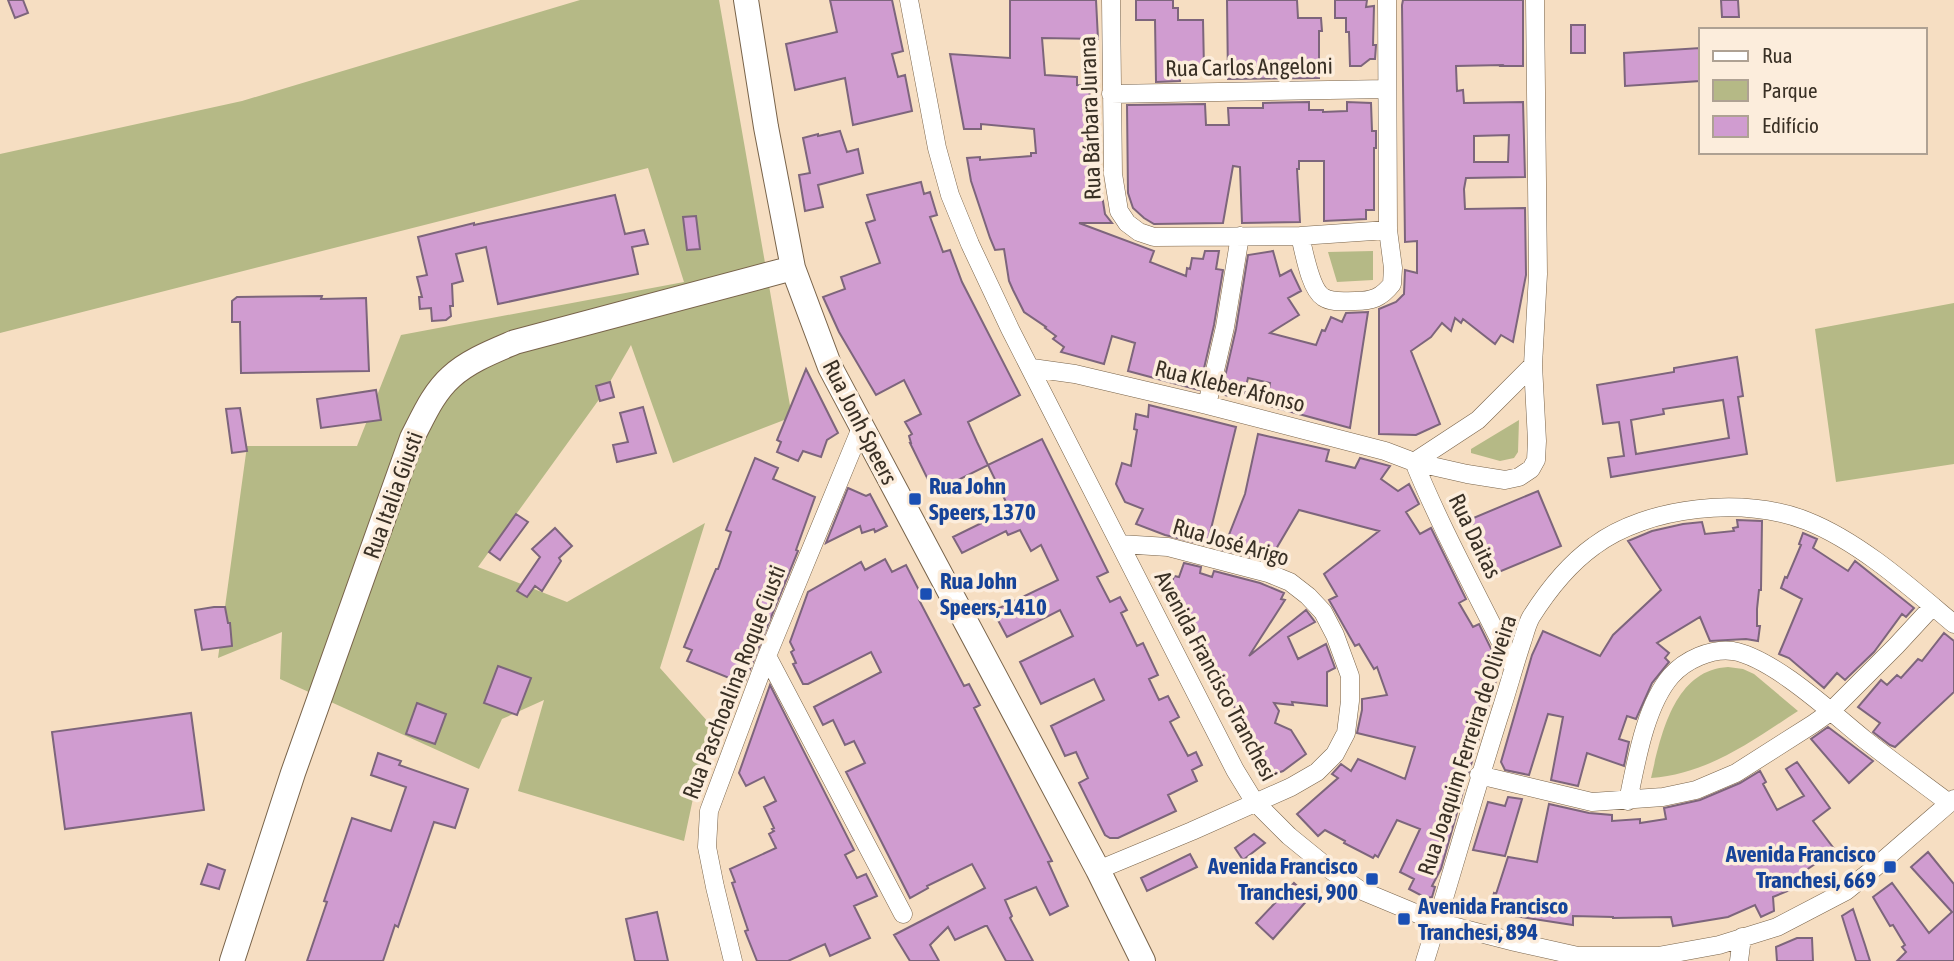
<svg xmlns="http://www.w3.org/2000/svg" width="1954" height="961" font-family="'Asap Condensed',sans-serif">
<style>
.green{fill:#b5b986}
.building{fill:#d09cd0;stroke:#7d657c;stroke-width:2;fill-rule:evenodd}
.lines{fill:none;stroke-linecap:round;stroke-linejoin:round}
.street-casing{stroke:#78634a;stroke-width:19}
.secondary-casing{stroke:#78634a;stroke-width:26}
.street{stroke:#fff;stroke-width:18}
.secondary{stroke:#fff;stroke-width:24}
.transit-dot{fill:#1a4fb4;stroke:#fceddc;stroke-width:2.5}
.labels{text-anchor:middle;stroke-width:7;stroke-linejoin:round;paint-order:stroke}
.street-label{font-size:23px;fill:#393025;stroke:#fceddc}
.transit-label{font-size:23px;font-weight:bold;fill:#164399;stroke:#fceddc;text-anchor:start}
</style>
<rect width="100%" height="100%" fill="#f6dec2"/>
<path class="green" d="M580 0H719L792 417 673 463 631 345 603 394 478 567 567 602 705 523 660 668 709 723 684 841 518 791 544 700 502 719 479 769 280 679 282 632 218 658 247 446H357L401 335 684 282 648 168 0 333V154L242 101Z
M1373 251V280L1337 282 1328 252Z
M1954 303V464L1836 482 1815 329Z
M1519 420 1518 452 1514 458 1500 461 1471 453V449Z
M1728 667 1743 669 1754 674 1798 711C1752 741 1708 774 1651 778 1661 735 1674 670 1728 667Z"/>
<path class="building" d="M8 0H23L28 13 15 18Z
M830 0H892L903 51 892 54 898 77 905 75 912 111 853 125 845 78 795 90 786 44 837 32Z
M1010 0H1096L1098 39 1042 38 1045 75 1077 77V85L1090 86 1087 133 1098 134 1099 146H1092L1089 166 1090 183 1100 182 1105 214 1112 223H1079L1154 251 1150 262 1186 276 1187 268 1190 269 1192 258 1203 259 1205 251H1219L1216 269 1223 270 1214 325 1199 390 1128 371 1135 343 1112 336 1104 364 1061 352 1064 347 1053 339 1056 336 1045 328 1046 327 1024 312 1013 290 1009 281 1004 249 995 250 990 238 971 181 967 158 980 157V160L1031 156V153H1036L1034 129 981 124V129H964L950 54 1010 58Z
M1136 0H1173V8H1178V20H1203L1204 69H1180V81L1156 82 1155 20H1136Z
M1227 0H1297L1298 18H1321L1322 31H1319V78L1228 79Z
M1335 0H1367L1366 7 1374 6 1373 45H1376L1375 59H1370L1361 66H1350L1349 32H1346V18H1335Z
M1403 0H1523V66H1501L1502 65 1456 66 1457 91 1463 90 1464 103 1523 102 1525 177 1466 178 1464 189 1465 209 1525 208 1526 275 1513 342 1501 335 1495 344 1463 319 1461 323 1455 318 1451 331 1442 323 1431 337 1411 351 1440 424 1416 435 1379 434V309L1396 302 1404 294 1405 270 1417 273V241L1405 242 1402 5ZM1509 135 1508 162H1474V136Z
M1721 0H1738L1739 17H1722Z
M1571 25H1585V53H1571Z
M1700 48V81L1625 86 1624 53Z
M1309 102V110H1323V112L1347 111V102L1371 103 1372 131H1376V148H1374V210H1366V219L1324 221V161H1299V169H1297L1300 222 1242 223 1240 167 1233 166 1223 223 1154 224 1144 218 1133 208 1128 193 1127 105 1205 104 1206 125H1229L1228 108H1263V103Z
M840 131 847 152 858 149 863 173 818 185 823 207 805 211 799 175 810 173 803 138 818 134V136Z
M921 182 924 194 930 192 937 215 930 217 943 252 950 250 962 282 1020 395 968 422 977 442 988 465 1042 439 1108 572 1097 577 1110 602 1120 597 1127 610 1121 613 1137 646 1143 643 1158 675 1149 679 1159 700 1168 696 1179 717 1170 722 1188 756 1196 752 1202 765 1192 770 1197 781 1168 795 1176 811 1118 838H1110L1105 835 1079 783 1088 778 1076 752 1065 756 1051 726 1104 700 1094 679 1041 704 1020 662 1073 636 1060 610 1007 637 993 611 1058 580 1041 545 1031 551 1020 530 1008 535 1006 531 962 553 953 537 998 515 997 514 1009 508 988 465 934 492 910 443H911L909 436 912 434 905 422 921 414 904 380 876 395 839 332 823 297 845 289 841 277 880 263 866 223 875 220 867 195Z
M615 195 625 234 644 230 648 244 632 247 638 274 498 304 486 247 456 254 463 281 452 284 453 306H450L451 316 446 320 432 321 431 308 420 309 419 297H422L417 277 427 275 418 237 474 223V225Z
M696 216 700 249 687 250 683 217Z
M1273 251 1280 276 1291 270 1301 291 1288 298 1299 315 1270 333 1316 345 1322 330 1325 331 1331 317 1342 322 1346 313 1368 312 1350 428 1266 405 1270 383 1248 378 1244 394 1230 393 1229 396 1221 394 1236 329 1248 255Z
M322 296 321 299 366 298 369 371 241 373 240 322H232V301L237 297Z
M1737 357 1743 396 1738 397 1747 454 1611 477 1608 458 1624 456 1619 422 1603 424 1597 385 1674 372V368ZM1723 400 1729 438 1636 454 1631 420 1664 414 1663 409Z
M806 369 838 433 827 440 821 457 803 451 798 461 777 452 781 442 777 440Z
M610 382 614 397 600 401 596 386Z
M376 390 381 420 321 428 317 399Z
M1149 405 1236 427 1207 545 1165 535 1136 524 1143 509 1125 502 1116 484 1122 463 1131 466 1137 430 1134 429 1136 414 1148 417Z
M643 407 656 453 617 462 613 445 628 442 620 413Z
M240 408 247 451 232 453 226 409Z
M1258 434 1329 450 1326 461 1355 468 1360 458 1390 466 1381 479 1398 491 1409 484 1419 504 1406 512 1420 534 1431 528 1466 599 1459 603 1473 627 1479 624 1500 667 1468 775H1458L1456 787 1464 788 1441 869 1432 886 1435 887 1432 897 1426 898 1409 889 1414 879 1400 872 1420 829 1397 820 1378 857 1375 855 1373 858 1344 843 1345 841 1325 830 1318 836 1297 814 1338 778 1332 774 1341 764 1351 771 1358 759 1405 779 1415 747 1357 733 1362 710V699L1387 695 1377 667 1374 669 1359 644 1355 646 1329 600 1337 596 1324 574 1379 531 1299 510 1269 561 1223 550 1245 494Z
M755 458 778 468 773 479 815 497 796 550 798 551 744 684 687 661 692 650 684 647 716 569H718L731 532 726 530Z
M848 488 866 496 870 494 887 526 875 532 874 529 862 533 860 526 826 543Z
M1538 491 1561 546 1494 574 1471 519Z
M516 514 528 522 500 560 489 552Z
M1737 520 1762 521 1761 590H1759L1757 609V626H1760L1758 641 1746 639 1710 641 1700 617 1657 643 1669 653 1665 658 1669 662 1652 683 1636 719 1627 716 1619 739 1629 742 1624 766 1587 753 1578 786 1551 780 1563 717 1548 714 1529 775 1505 770 1501 762 1532 655 1543 631 1600 656 1613 635 1661 590 1628 541 1652 531 1683 524 1702 522 1705 534 1734 531 1733 528 1738 527Z
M555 528 572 546 559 558 561 561 542 591 535 586 527 597 517 591 540 557 532 549Z
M1803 533 1817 539 1813 548 1848 571 1855 561 1914 608 1906 617 1902 614 1874 652 1845 680 1837 673 1824 688 1789 658 1779 654 1802 599 1781 588 1785 577 1787 578 1801 545 1799 544Z
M885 559 892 572 906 565 923 598 919 600 964 686 969 684 980 705 974 708 1052 861 1048 862 1068 906 1050 915 1036 887 1005 900 1012 916 1010 918 1033 961H1006L987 926H985L955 940 948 927 930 945 939 961H910L894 935 985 888 972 864 927 886 928 888 910 898 846 772 865 763 854 741 845 745 833 720 823 725 814 707 881 672 871 652 808 684H803L793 664 796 663 791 652 794 650 790 642 808 592 861 562 865 570Z
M1184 563 1201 567 1200 573 1212 577 1214 571 1260 583 1284 593 1281 599 1285 600 1249 656 1306 610 1315 622 1288 637 1298 659 1326 644 1335 668 1327 672V706L1292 702 1293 705 1274 703 1279 711 1275 723 1291 730 1306 754 1283 771 1266 777 1257 769 1235 725 1242 722 1228 695 1221 697 1179 611 1170 589 1174 576 1179 577Z
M214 607H225L228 623H230L232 646 202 650 195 610Z
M1944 633 1954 641V692L1895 747 1890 745 1873 732 1880 723 1858 707 1881 680 1887 685 1897 675 1901 678 1918 659 1922 661Z
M498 666 531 678 517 715 484 703Z
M770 685 854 850 845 855 857 878 866 874 877 896 854 906 870 938 830 956 825 944 788 961H757L745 931 748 930 732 883 735 882 730 869 776 848 769 834 774 831 772 829 774 828 764 807 776 801 764 777 746 786 739 773Z
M417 703 446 714 435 744 406 734Z
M191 713 204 810 65 829 52 732Z
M1828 727 1873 761 1849 783 1811 739Z
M378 753 401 761 399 765 468 789 455 828 434 822 398 927 395 925 383 961H307L327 902 324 901 352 818 391 831 406 787 371 775Z
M1797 762 1830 808 1813 821 1835 850 1792 880 1797 887 1773 897 1774 911 1761 917 1755 905 1728 917 1673 926 1671 917 1613 918V917L1573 916V925L1488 912 1494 893 1496 894 1508 857 1537 862 1549 804 1589 813 1612 815V821L1640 819V823L1666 819 1664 808 1700 800 1740 783 1760 771 1766 782 1763 784 1777 810 1804 796 1786 769Z
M1508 797 1522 799 1505 856 1473 850 1488 802 1505 806Z
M1254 834 1265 843 1243 860 1235 848Z
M1928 852 1954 884V961H1897L1906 952 1902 947 1905 945 1893 925 1890 926 1873 897 1892 883 1929 933 1952 912 1911 867Z
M1190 854 1197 867 1147 891 1141 878Z
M208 864 225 870 219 889 201 884Z
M1294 883 1310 897 1273 939 1256 923Z
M1853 909 1865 945 1870 961H1856L1842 916Z
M657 912 668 961H635L626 919Z
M1797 938H1812L1813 961H1777L1776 947Z"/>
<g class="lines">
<defs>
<path id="street" d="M909 0 937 148 950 195 970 244 1010 329 1235 770 1254 801 1289 836 1332 871 1360 890 1437 922 1515 942 1578 956H1658L1719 945 1777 927 1846 891 1872 870 1954 799
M1111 0 1113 174 1119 211 1127 223 1139 232 1154 237 1300 236 1388 230 1387 0
M1111 94 1387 89
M1300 236C1304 251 1310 289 1323 297 1332 303 1344 301 1355 301 1372 301 1381 298 1392 284L1393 268 1388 230
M1032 368 1075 374 1207 405 1385 451 1414 462 1467 474 1505 480 1519 477 1531 469 1536 460 1537 441 1533 365 1538 274 1535 0
M1207 405 1225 327 1240 236
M1414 462C1443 533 1480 599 1513 667
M1414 462 1478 420 1533 365
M767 656 903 914
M1479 775 1592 802 1663 797 1696 790 1736 773 1813 724 1830 712 1896 646 1933 606
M1628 801C1636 763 1645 706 1671 676 1685 660 1711 648 1733 651 1773 658 1832 713 1864 739 1892 761 1921 782 1949 803
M1098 870 1192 831 1291 787 1317 772 1335 754 1346 733 1350 701V676L1335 635 1323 612 1308 596 1290 582 1268 573 1168 547 1120 544
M733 961 715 887 707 847 709 811 767 656 861 428
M1425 961C1451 877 1475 791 1502 707 1509 685 1515 663 1522 642 1525 633 1527 624 1531 617 1548 590 1569 564 1594 546 1647 506 1746 496 1807 521 1860 542 1911 588 1954 624
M1739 961 1742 937"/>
<path id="secondary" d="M746 0 766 127 793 268 830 367 1098 870 1143 961
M232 961 293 773 412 438C423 417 433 393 451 377 468 361 494 351 515 342L793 268"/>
</defs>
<use href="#street" class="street-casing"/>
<use href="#secondary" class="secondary-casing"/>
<use href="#street" class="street"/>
<use href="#secondary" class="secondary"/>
</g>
<g class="transit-dot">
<rect x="908" y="492" width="14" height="14" rx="3.5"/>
<rect x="919" y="587" width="14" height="14" rx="3.5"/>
<rect x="1883" y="860" width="14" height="14" rx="3.5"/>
<rect x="1365" y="872" width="14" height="14" rx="3.5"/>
<rect x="1397" y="912" width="14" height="14" rx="3.5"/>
</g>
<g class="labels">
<g class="street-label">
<text transform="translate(1249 67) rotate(-1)" y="8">Rua Carlos Angeloni</text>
<text transform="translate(1090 118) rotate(-92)" y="8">Rua Bárbara Jurana</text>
<text transform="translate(1230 386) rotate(14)" y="8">Rua Kleber Afonso</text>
<text transform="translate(860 422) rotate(63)" y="8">Rua Jonh Speers</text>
<text transform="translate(393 495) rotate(-70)" y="8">Rua Italia Giusti</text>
<text transform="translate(1475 536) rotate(64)" y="8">Rua Daitas</text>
<text transform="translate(1231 542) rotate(16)" y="8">Rua José Arigo</text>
<text transform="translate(1216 676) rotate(62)" y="8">Avenida Francisco Tranchesi</text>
<text transform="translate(734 682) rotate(-69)" y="8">Rua Paschoalina Roque Ciusti</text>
<text transform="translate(1467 745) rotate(-72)" y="8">Rua Joaquim Ferreira de Oliveira</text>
</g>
<g class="transit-label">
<text x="929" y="494">Rua John<tspan x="929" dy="26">Speers, 1370</tspan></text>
<text x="940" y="589">Rua John<tspan x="940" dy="26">Speers, 1410</tspan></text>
<text x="1876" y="862" text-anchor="end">Avenida Francisco<tspan x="1876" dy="26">Tranchesi, 669</tspan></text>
<text x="1358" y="874" text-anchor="end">Avenida Francisco<tspan x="1358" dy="26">Tranchesi, 900</tspan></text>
<text x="1418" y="914">Avenida Francisco<tspan x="1418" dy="26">Tranchesi, 894</tspan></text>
</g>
</g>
<rect x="1699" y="28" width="228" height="126" fill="#fceddc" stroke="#aea193" stroke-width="2"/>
<rect x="1713" y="51" width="35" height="10" fill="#ffffff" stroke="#aea193" stroke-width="2"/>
<text x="1762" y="63" font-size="21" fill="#393025">Rua</text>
<rect x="1713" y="80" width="35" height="21" fill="#b5b986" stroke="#aea193" stroke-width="2"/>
<text x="1762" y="98" font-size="21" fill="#393025">Parque</text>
<rect x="1713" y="116" width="35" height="21" fill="#d09cd0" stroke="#aea193" stroke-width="2"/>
<text x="1762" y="133" font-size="21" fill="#393025">Edifício</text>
</svg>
